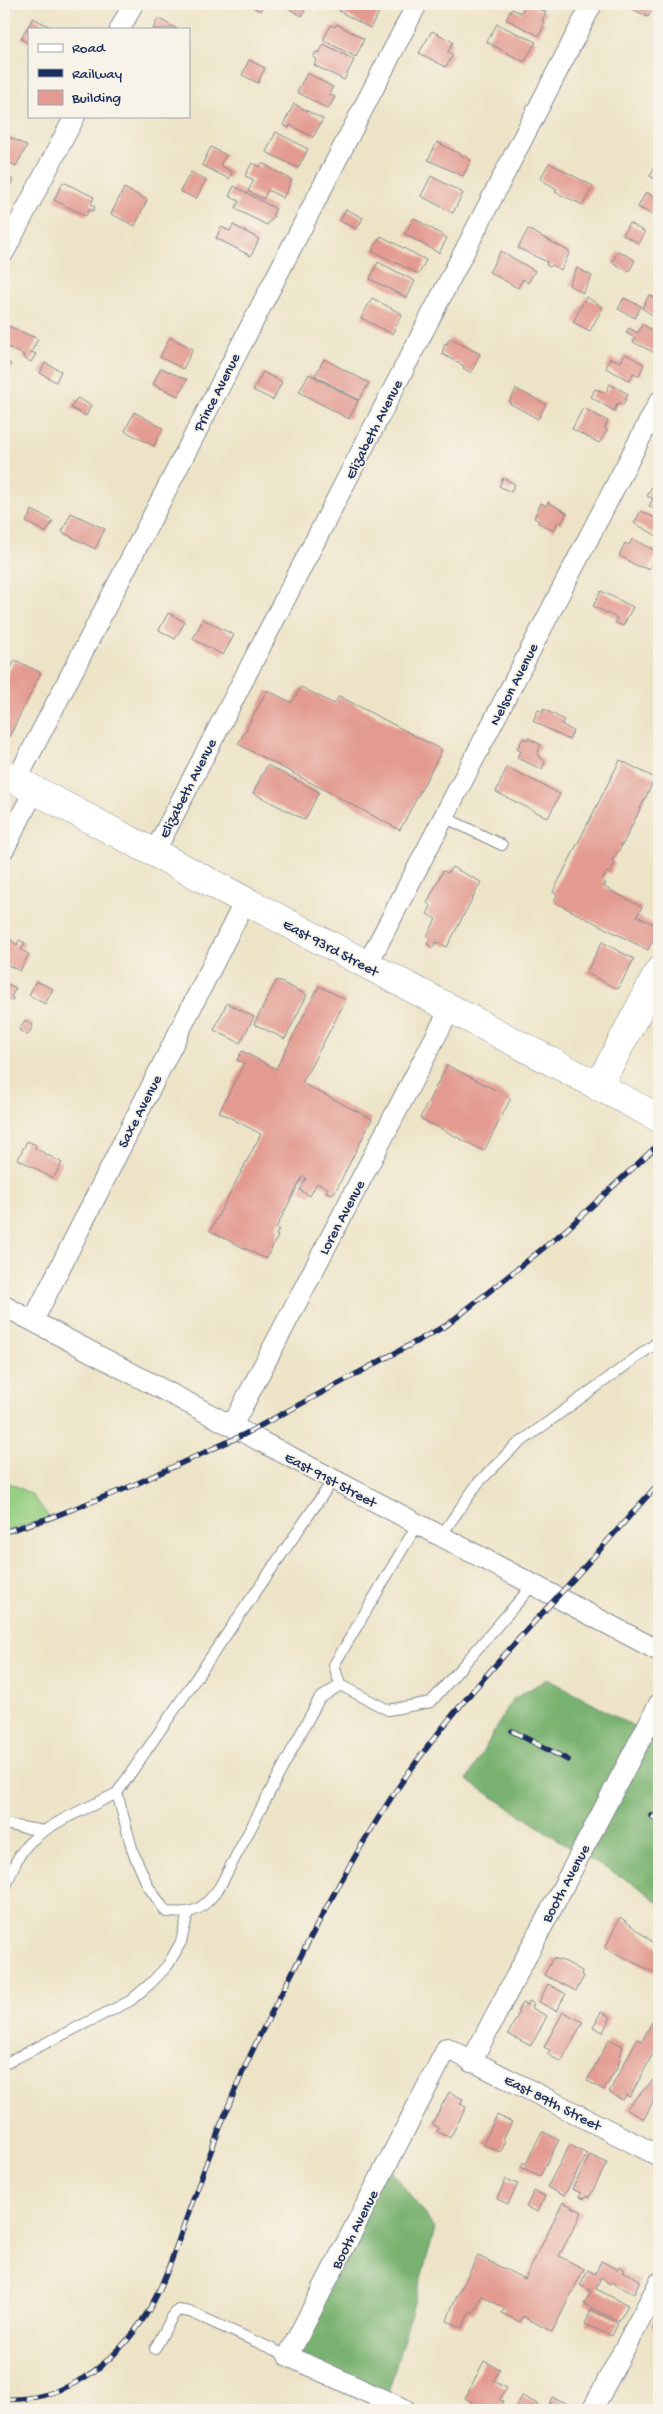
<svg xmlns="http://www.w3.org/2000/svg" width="663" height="2414" font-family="'Gochi Hand',sans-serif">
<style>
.green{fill:#97cf82;stroke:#597f70}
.forest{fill:#79b270;stroke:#4a7067}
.building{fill:#e39b91}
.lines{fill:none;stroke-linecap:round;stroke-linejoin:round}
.lane-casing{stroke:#848a92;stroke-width:12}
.street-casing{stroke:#848a92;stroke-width:22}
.secondary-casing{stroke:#848a92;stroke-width:29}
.lane{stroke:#fff;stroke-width:10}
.street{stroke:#fff;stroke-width:20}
.secondary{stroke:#fff;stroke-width:28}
.rail-casing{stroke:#1b2f5e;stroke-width:5.5}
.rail{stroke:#f7f3e8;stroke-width:4;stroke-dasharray:11;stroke-linecap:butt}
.labels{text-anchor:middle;stroke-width:4;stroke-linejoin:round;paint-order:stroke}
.street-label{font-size:15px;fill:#1b2f5e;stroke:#f7f3e8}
</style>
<rect width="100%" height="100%" fill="#f7f3e8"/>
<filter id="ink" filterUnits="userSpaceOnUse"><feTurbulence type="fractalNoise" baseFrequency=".02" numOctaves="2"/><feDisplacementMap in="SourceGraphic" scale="10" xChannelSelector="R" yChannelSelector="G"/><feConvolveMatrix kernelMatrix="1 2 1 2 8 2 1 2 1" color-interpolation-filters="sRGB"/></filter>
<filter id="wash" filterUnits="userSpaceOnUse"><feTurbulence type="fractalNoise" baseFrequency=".0096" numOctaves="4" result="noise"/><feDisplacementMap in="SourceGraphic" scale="20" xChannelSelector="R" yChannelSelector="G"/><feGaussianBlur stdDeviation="1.12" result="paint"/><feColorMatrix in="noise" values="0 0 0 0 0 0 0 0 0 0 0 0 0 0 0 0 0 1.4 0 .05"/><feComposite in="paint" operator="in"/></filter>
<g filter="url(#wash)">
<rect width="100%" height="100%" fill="#ede4c7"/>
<path class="green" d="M4 1480 31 1494 50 1518 4 1532Z"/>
<path class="forest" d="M547 1679 659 1740V1903L636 1885 580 1854 467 1780 512 1700Z
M387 2164 435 2229 386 2401 288 2356Z"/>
<g id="blocks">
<path class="building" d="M247 4H264L260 11Z
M285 4H308L302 16 284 6Z
M343 4H369L380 11 370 28 339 11Z
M526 4 546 12 542 21 545 23 539 36 506 19 512 9 521 13Z
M628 4H655L648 17 627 6Z
M33 18 54 29H29V43L21 39Z
M158 18 177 29H153Z
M337 24 364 39 356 57 323 40 331 25 335 27Z
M497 24 536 42 524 62 487 42Z
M432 31 453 42 448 52 453 55 446 67 419 53Z
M324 44 354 60 344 80 314 65 317 59 313 57 316 52 319 53Z
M249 60 265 68 258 83 242 75Z
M307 73 333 87 329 94 335 97 328 109 297 92Z
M294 104 323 119 313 137 290 125 289 128 283 125Z
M276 132 308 149 298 168 266 152Z
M4 134 27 146 16 166 4 160Z
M437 142 471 160 463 176 428 160Z
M211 147 226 155 220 165 232 172 229 179 202 165Z
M658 162 659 163V181L650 176Z
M252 163 260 167 262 163 292 180 283 198 268 190 263 199 248 191 254 180 245 176Z
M549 163 593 186 583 205 555 192 557 189 540 179Z
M191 172 206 180 196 199 180 191Z
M4 176 13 180 4 197Z
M431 176 463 193 453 213 421 196Z
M63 182 94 197 91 204 95 207 93 211 89 209 86 216 54 200Z
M234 186 276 209 272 215 274 216 267 225 235 209 239 201 229 196Z
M124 188 147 200 135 226 111 214Z
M646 192 659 200 653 215 638 207Z
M346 209 363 218 357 229 340 221Z
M414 218 447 238 439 253 405 234Z
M629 223 645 232 639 243 623 235Z
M233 225 259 239 251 256 216 238 221 227 230 231Z
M528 229 570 252 561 270 552 265 550 267 546 265 547 262 518 248Z
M381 236 426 260 419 274 372 251Z
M501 251 535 271 528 283 523 279 518 288 489 272Z
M618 251 635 260 629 272 612 262Z
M378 262 415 281 407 298 370 279Z
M577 268 592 276 583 293 569 285Z
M649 295 656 298 657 295 659 296V320L642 308Z
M586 297 603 307 590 331 573 322Z
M372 298 402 314 392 334 361 318Z
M624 298 641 306 635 318 618 309Z
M4 324 38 339 31 352 36 354 31 362 23 358 24 355 4 345Z
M642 324 659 334V344L655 353 633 342 635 338 626 333 629 328 638 333Z
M170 337 193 349 183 369 160 357Z
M450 338 480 354 471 373 463 368 464 366 442 354 445 343 447 344Z
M625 354 644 364 639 376 633 373 630 381 606 368 610 358 621 362Z
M324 359 369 383 359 400 315 376Z
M4 360 11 364 4 379Z
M45 363 61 371 56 382 40 373Z
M161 368 187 380 178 396 153 384Z
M263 372 282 382 273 400 253 390Z
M309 374 358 401 349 419 299 392Z
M610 384 628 394 623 405 618 403 614 411 591 397 595 389 606 393Z
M516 389 546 404 538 419 509 403Z
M77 398 91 405 86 416 71 408Z
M583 408 608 421 605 427 607 431 599 443 572 429Z
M134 412 163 428 154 446 125 431Z
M503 478 515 484 511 492 499 486Z
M654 483 659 485V511L649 506 653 499 647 496Z
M548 502 567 513 561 524 558 522 554 531 538 523 539 521 534 518 541 503 546 506Z
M32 510 53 521 46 533 26 522Z
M641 511 659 520V537L634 523Z
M71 513 105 529 95 549 62 532Z
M632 539 658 552 649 569 637 566 619 555 625 543 629 545Z
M601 591 633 607 623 626 615 622 617 618 593 606Z
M168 613 185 622 175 639 159 630Z
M203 619 234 635 223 655 193 639Z
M15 660 41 673 9 737 4 734V681Z
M301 687 334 704 339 696 442 750 400 830 238 744 267 690 292 703Z
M544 709 564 720 561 724 573 731 569 740 533 721 538 710 543 712Z
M523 738 527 740 528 738 541 745 537 754 545 762 542 769 517 758 521 751 517 749Z
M620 760 655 778 623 844 620 845 622 846 612 861 615 863 610 874 607 872 602 881 606 883 604 887 642 907 637 916 659 927 648 950 554 902 557 895 553 892Z
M267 765 319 792 305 820 253 793Z
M507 767 560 794 548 818 496 792Z
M452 867 481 882 447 947 436 942 433 948 427 944 430 938 427 936 436 919 427 914 431 906 427 903 443 871 448 873Z
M9 938 17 945 19 940 25 943 21 950 29 954 20 971 4 963V941L7 943Z
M602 942 634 959 618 989 586 973Z
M4 976 7 978 5 983 16 988 11 997 13 998 12 1001 4 998Z
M277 980 307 995 285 1039 254 1024Z
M36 981 53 989 45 1004 29 995Z
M319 986 346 1000 302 1083 372 1119 335 1192 331 1194 326 1192 328 1188 317 1183 310 1196 300 1190 306 1178 303 1176 276 1228 279 1229 276 1235 278 1236 266 1259 210 1231 261 1134 219 1112 244 1063 237 1060 242 1051 276 1069Z
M227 1003 254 1017 240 1043 214 1030Z
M25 1020 33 1025 28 1035 19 1030Z
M447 1065 511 1098 484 1151 420 1118Z
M27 1141 36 1145 35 1148 62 1163 54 1177H50L18 1159Z
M620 1917 659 1947V1975L605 1948Z
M553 1958 566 1962 582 1971 581 1975 584 1976 576 1991 544 1975Z
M548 1984 566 1994 556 2011 539 2002Z
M529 2001 534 2004 532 2008 547 2016 531 2046 508 2034 519 2013 517 2012 522 2003 527 2005Z
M659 2009V2042L630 2097 626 2095 623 2100 609 2092 637 2039 642 2041Z
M563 2012 583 2022 561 2062 547 2054 550 2050 544 2047Z
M601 2012 611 2017 603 2032 593 2027Z
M609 2039 623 2046 618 2066 604 2090 587 2081Z
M654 2079 659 2081V2097L656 2095 644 2119 626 2109Z
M449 2092 463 2099 460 2104 466 2107 450 2138 437 2131 439 2128 432 2124Z
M497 2115 512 2122 503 2139 506 2141 501 2152 483 2144Z
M542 2131 559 2140 540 2176 521 2167 523 2162 526 2164Z
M570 2145 587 2154 564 2196 547 2187Z
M590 2155 607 2163 589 2198 586 2196 584 2199 579 2197 581 2193 572 2189Z
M506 2179 518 2184 508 2204 497 2199Z
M534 2191 545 2196 538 2212 526 2207Z
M563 2202 582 2212 559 2256 584 2269 552 2332 523 2316 520 2322 502 2313 505 2308 482 2296 473 2314 470 2312 462 2328 447 2321 453 2304 478 2256 525 2279Z
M601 2261 617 2269 619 2266 624 2269 623 2272 640 2280 634 2294 611 2282 610 2284 601 2277 596 2289 628 2305 619 2321 584 2304 591 2291 580 2285 588 2270 595 2274Z
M591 2310 618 2323 612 2336 585 2324Z
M659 2316V2333L652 2329Z
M484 2361 500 2369 493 2381 507 2388 500 2400 503 2401 498 2410H476L469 2407 472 2402 465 2398Z
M522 2396 538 2404 535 2410H515Z
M552 2397 570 2405 569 2410H546Z"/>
</g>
</g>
<g filter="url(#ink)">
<use href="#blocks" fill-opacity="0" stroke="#848a92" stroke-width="1"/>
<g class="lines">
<defs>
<path id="lane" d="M444 817 502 845
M333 1480 117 1793 133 1852 148 1886 166 1912C194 1914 202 1911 219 1888L319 1699 340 1685
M417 1525 334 1665 340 1685 388 1710 431 1702 532 1586
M440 1537 478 1483 514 1447 659 1341
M4 1824 44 1831
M4 1892C10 1876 16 1856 29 1843 52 1821 89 1808 117 1793
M4 2064 130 2001 151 1983 168 1965 181 1942 188 1913
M155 2349 172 2317 178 2310 190 2312 288 2356"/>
<path id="street" d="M120 29 133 4
M4 252 75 116
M16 781 417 4
M4 849 34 791
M154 853 592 4
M367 965 659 402
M4 1306 659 1651
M33 1321 245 901
M232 1426 450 1009
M471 2062 659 1704
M406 2410 288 2356 447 2048 659 2156
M592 2410 659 2283"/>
<path id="secondary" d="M4 774 659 1118
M598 1087 659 971"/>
</defs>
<use href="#lane" class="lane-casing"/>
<use href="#street" class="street-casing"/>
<use href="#secondary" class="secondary-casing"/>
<use href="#lane" class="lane"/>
<use href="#street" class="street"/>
<use href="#secondary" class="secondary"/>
<defs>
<path id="rail" d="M4 1532 50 1518 127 1488 245 1434 447 1325 566 1230 659 1144
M512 1731 568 1760
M652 1816 659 1821
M4 2399C56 2402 102 2373 133 2333 161 2299 174 2252 189 2211 211 2151 232 2091 261 2033 306 1947 349 1858 404 1779 450 1713 504 1655 558 1596 592 1559 625 1521 659 1483"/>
</defs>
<use href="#rail" class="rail-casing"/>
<use href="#rail" class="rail"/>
</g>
</g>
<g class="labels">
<g class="street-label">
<text transform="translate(216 392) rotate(-63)" y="5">Prince Avenue</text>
<text transform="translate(373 429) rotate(-63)" y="5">Elizabeth Avenue</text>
<text transform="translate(513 684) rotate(-63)" y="5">Nelson Avenue</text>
<text transform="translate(187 788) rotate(-63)" y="5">Elizabeth Avenue</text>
<text transform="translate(331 947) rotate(28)" y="5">East 93rd Street</text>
<text transform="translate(139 1111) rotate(-63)" y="5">Saxe Avenue</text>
<text transform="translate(341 1217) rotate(-62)" y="5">Loren Avenue</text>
<text transform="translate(331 1479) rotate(28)" y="5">East 91st Street</text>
<text transform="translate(565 1883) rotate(-62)" y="5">Booth Avenue</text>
<text transform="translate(553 2102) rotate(27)" y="5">East 89th Street</text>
<text transform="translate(354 2229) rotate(-63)" y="5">Booth Avenue</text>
</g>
</g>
<rect width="663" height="2414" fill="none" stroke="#f7f3e8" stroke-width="20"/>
<rect x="28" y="28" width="162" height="90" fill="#f7f3e8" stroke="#9fa5b1"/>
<rect x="38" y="44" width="25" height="8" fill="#ffffff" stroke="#9fa5b1"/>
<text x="72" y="52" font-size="15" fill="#1b2f5e">Road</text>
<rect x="38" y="69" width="25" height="8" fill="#1b2f5e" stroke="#9fa5b1"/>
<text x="72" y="78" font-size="15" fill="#1b2f5e">Railway</text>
<rect x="38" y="90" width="25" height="15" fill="#e39b91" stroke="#9fa5b1"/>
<text x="72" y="102" font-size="15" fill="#1b2f5e">Building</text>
</svg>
